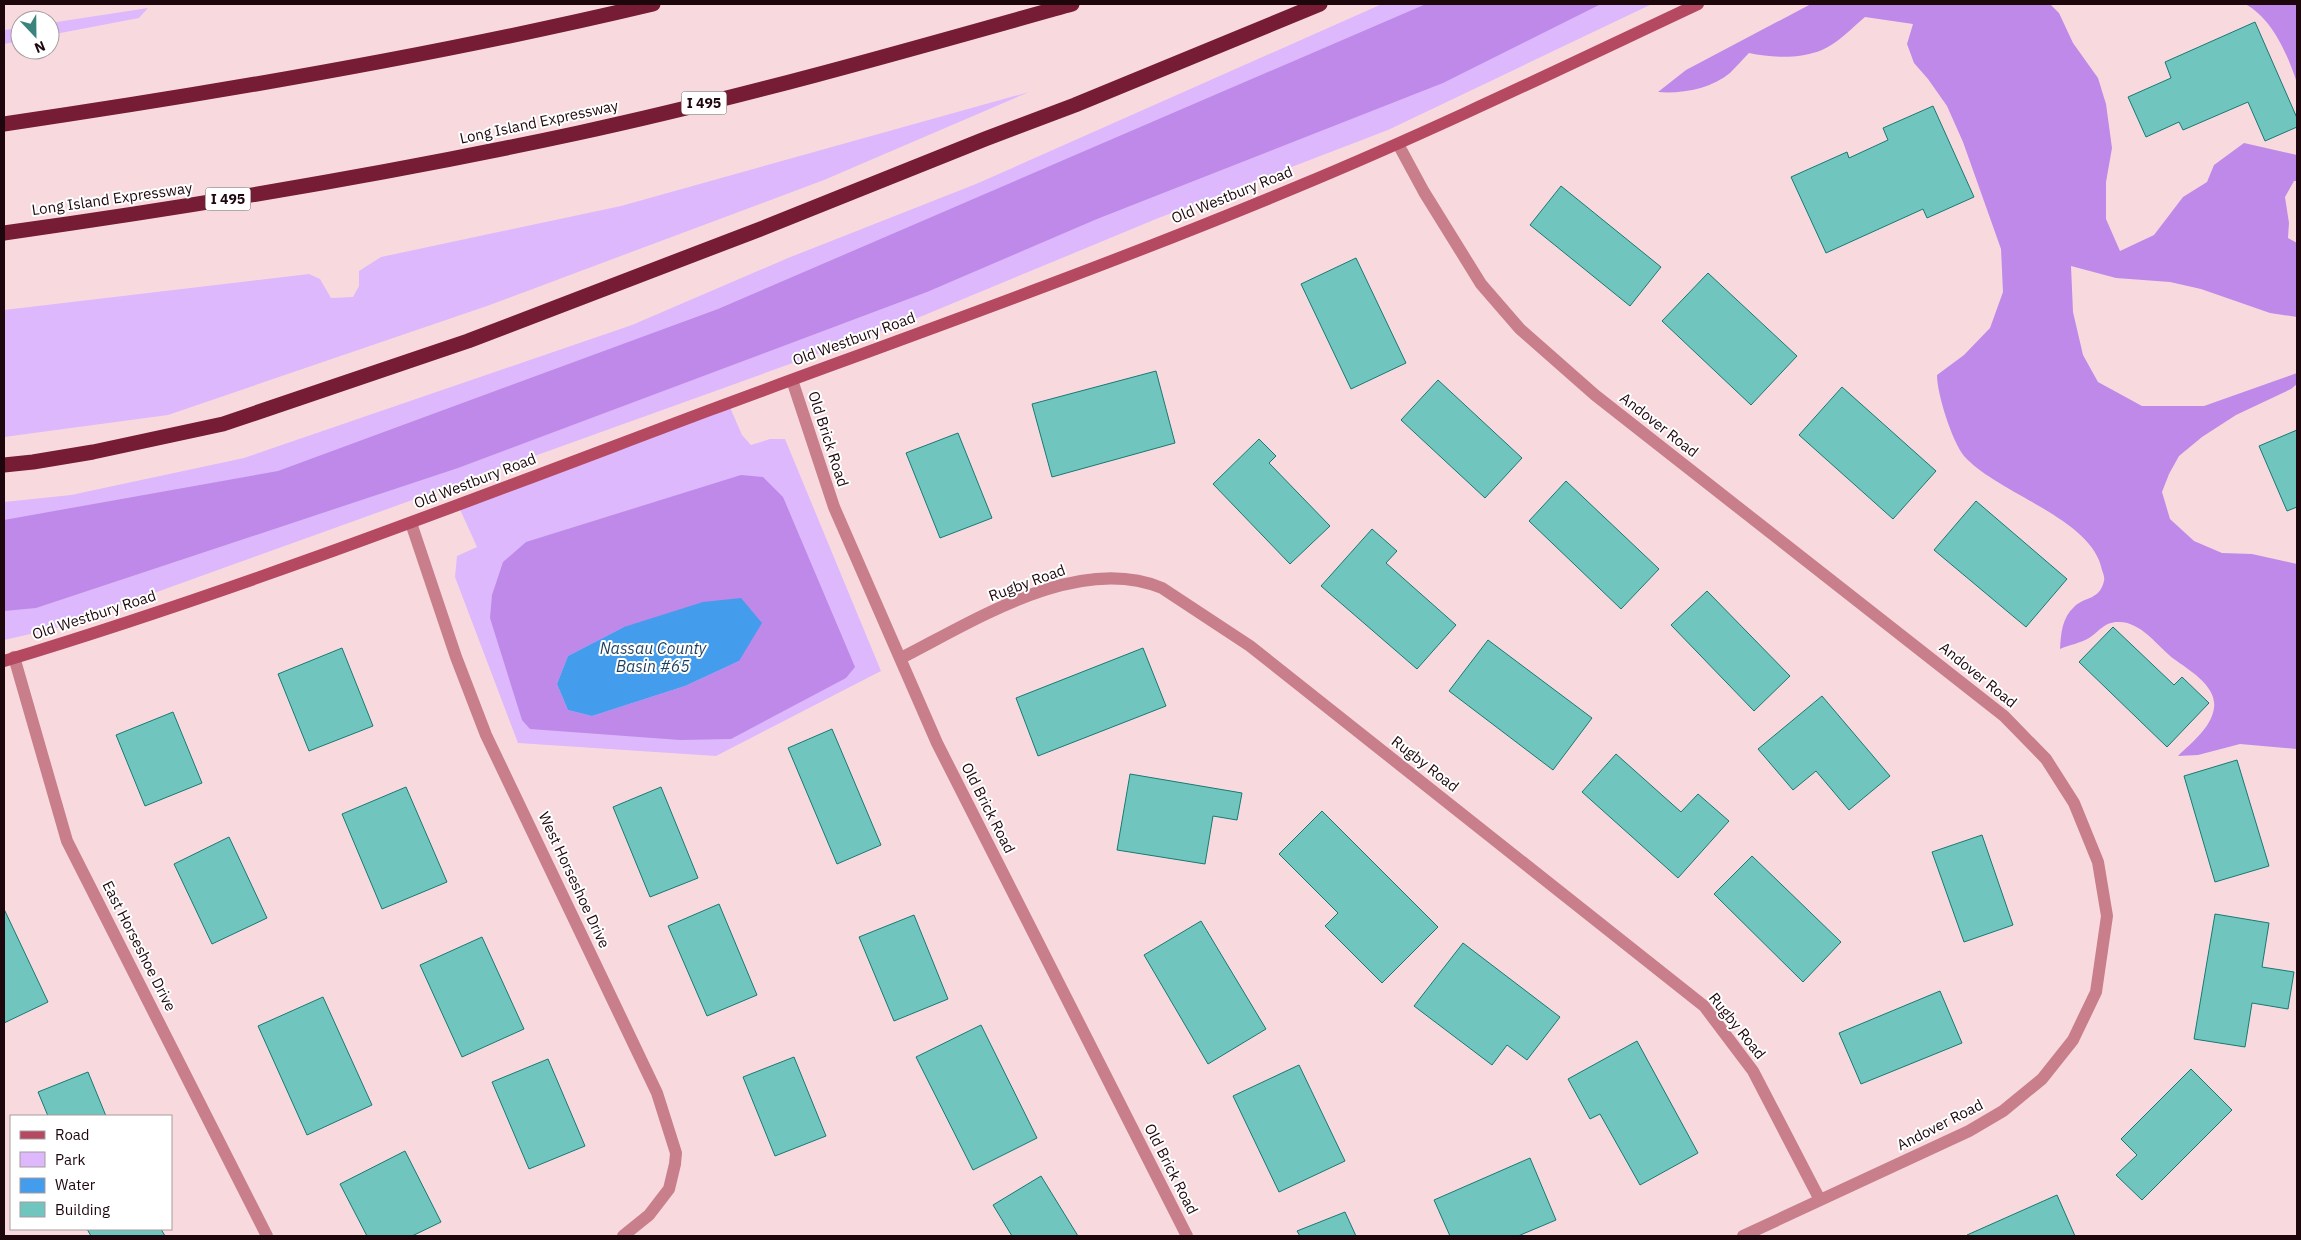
<svg xmlns="http://www.w3.org/2000/svg" width="2301" height="1240" font-family="'IBM Plex Sans',sans-serif">
<style>
.green{fill:#ddb8fc}
.forest{fill:#bf89e9;fill-rule:evenodd}
.water{fill:#449cec}
.building{fill:#70c6bf;stroke:#187973}
.lines{fill:none;stroke-linecap:round;stroke-linejoin:round}
.minor{stroke:#c87f8b;stroke-width:12}
.secondary{stroke:#b44961;stroke-width:12}
.motorway{stroke:#761d35;stroke-width:15}
.labels{text-anchor:middle;stroke-width:4;stroke-linejoin:round;paint-order:stroke}
.shield{fill:#fff;stroke:#625155;stroke-width:1}
.shield-label{font-size:14px;font-weight:bold;fill:#1e070c}
.street-label{font-size:15px;fill:#1e070c;stroke:#fff}
.water-label{font-size:16px;font-style:italic;fill:#1b3e5f;stroke:#fff}
</style>
<rect width="100%" height="100%" fill="#f8dade"/>
<path class="green" d="M1382 4H1652L1388 130 1156 219 915 319 57 628 4 640V502L71 495 244 458 632 325 788 258 976 184Z
M148 8 139 18 50 35V23Z
M20 28V41L4 44V30Z
M1029 92 824 180 487 306 168 415 4 437V310L309 274 320 279 331 298 353 297 359 286V271L381 257 621 206Z
M729 405 742 435 751 445 770 439H785L881 671 716 756 518 743 455 577 457 556 477 547 458 505Z"/>
<path class="forest" d="M1426 4H1601L1443 83 1097 219 927 292 458 468 36 608 4 611V520L278 471 718 309Z
M1811 4H2050L2059 13 2073 43 2098 78 2106 104 2112 148 2106 182V219L2120 251 2154 235 2183 197 2207 182 2214 165 2244 143 2297 155V181H2294L2285 197 2289 223 2288 238 2297 243V317L2270 313 2201 289 2170 282 2116 278 2071 266 2073 312 2083 355 2098 382 2142 406H2204L2297 373V384L2291 389 2236 415 2202 437 2179 456 2169 474 2162 492 2170 519 2194 541 2222 553 2252 554 2297 564V749L2240 744 2198 755 2178 756C2192 742 2211 728 2214 708 2217 686 2189 670 2174 659 2158 647 2141 621 2118 622 2104 622 2100 631 2089 638 2081 643 2069 645 2060 649 2061 633 2062 618 2074 607 2085 596 2099 601 2104 581 2105 578 2103 573 2102 570 2092 518 1998 494 1964 456 1952 441 1937 394 1937 375L1964 355 1990 328 2003 292 2001 249 1963 142 1947 106 1928 79 1914 63 1907 44 1913 24 1865 17C1852 28 1838 43 1822 50 1800 59 1772 58 1749 53 1742 60 1736 67 1730 73 1711 89 1681 94 1658 92L1686 70Z
M2245 4H2297V83C2288 55 2272 18 2245 4Z
M741 475 763 477 783 497 855 667 846 678 731 739 680 740 530 729 522 720 490 618 492 595 503 562 526 542ZM624 627 739 661 685 686 592 716 568 710 557 684 568 656Z"/>
<path class="water" d="M741 598 762 623 739 661 685 686 592 716 568 710 557 684 568 656 624 627 703 602Z"/>
<path class="building" d="M2255 22 2297 118V127L2265 141 2248 102 2183 130 2179 122 2146 137 2128 97 2171 78 2165 62Z
M1933 106 1974 197 1927 218 1923 209 1826 253 1791 177 1847 152 1849 158 1888 140 1883 128Z
M1561 186 1661 267 1630 306 1530 225Z
M1356 258 1406 363 1351 389 1301 284Z
M1708 273 1797 356 1751 405 1662 321Z
M1156 371 1175 443 1052 477 1032 404Z
M1438 380 1522 458 1485 498 1401 420Z
M1842 387 1936 471 1893 519 1799 435Z
M2297 430V507L2287 511 2259 446Z
M958 433 992 518 940 538 906 453Z
M1259 439 1276 456 1269 463 1330 526 1290 564 1213 484Z
M1566 481 1659 569 1621 609 1529 521Z
M1976 501 2067 579 2026 627 1934 550Z
M1372 529 1397 551 1386 563 1456 625 1417 669 1321 586Z
M1707 591 1790 676 1754 711 1671 625Z
M2113 627 2174 685 2182 677 2209 703 2167 747 2079 662Z
M1488 640 1592 718 1553 770 1449 691Z
M342 648 373 726 309 751 278 674Z
M1143 648 1166 706 1038 756 1016 698Z
M1822 696 1890 776 1849 810 1816 771 1793 790 1758 749Z
M173 712 202 783 145 806 116 735Z
M832 729 881 845 837 864 788 748Z
M1616 754 1681 812 1698 794 1729 821 1678 878 1582 792Z
M2237 760 2269 866 2215 882 2184 776Z
M1130 774 1242 793 1237 820 1213 816 1205 864 1117 850Z
M406 787 447 882 382 909 342 814Z
M661 787 698 878 650 897 613 807Z
M1322 811 1438 927 1382 983 1325 926 1338 913 1279 854Z
M1982 835 2013 925 1964 942 1932 852Z
M229 837 267 918 212 944 174 864Z
M1752 856 1841 942 1803 982 1714 894Z
M719 904 757 995 707 1016 668 926Z
M4 909 48 1002 4 1023Z
M2215 914 2269 923 2262 967 2294 972 2288 1009 2252 1003 2245 1047 2194 1039Z
M914 915 948 999 894 1021 859 937Z
M1201 921 1266 1029 1208 1064 1144 955Z
M482 937 524 1029 462 1057 420 965Z
M1463 943 1560 1017 1527 1060 1507 1045 1492 1065 1414 1006Z
M1940 991 1962 1043 1861 1084 1839 1033Z
M323 997 372 1105 307 1135 258 1026Z
M981 1025 1037 1138 973 1170 916 1057Z
M1637 1041 1698 1153 1640 1185 1600 1114 1590 1119 1568 1079Z
M794 1057 826 1136 775 1156 743 1077Z
M548 1059 585 1146 529 1169 492 1082Z
M1299 1065 1345 1161 1279 1192 1233 1096Z
M2191 1069 2232 1110 2142 1200 2116 1175 2137 1155 2121 1139Z
M88 1072 106 1116H48L38 1092Z
M405 1151 441 1222 412 1236H367L340 1184Z
M1530 1158 1556 1220 1518 1236H1450L1434 1200Z
M1041 1176 1078 1236H1012L993 1205Z
M2057 1195 2075 1236H1967V1235Z
M1345 1212 1356 1236H1300L1297 1231Z
M87 1229H161L165 1236H91Z"/>
<g class="lines">
<path class="minor" d="M1398 144 1424 192 1481 284 1520 329 1595 395 2004 716 2046 759 2074 803 2098 862 2107 916 2096 992 2073 1040 2042 1079 2003 1111 1969 1131 1743 1236
M792 380 834 507 937 743 1187 1236
M411 523 456 657 486 735 657 1093 676 1153 675 1164 669 1189 649 1215 623 1236
M14 657 67 841 267 1236
M901 658C974 621 1078 553 1162 588L1250 646 1704 1006 1753 1071 1820 1200"/>
<path class="secondary" d="M4 661C243 589 476 498 710 410 907 337 1105 267 1299 186 1434 130 1566 66 1698 4"/>
<path class="motorway" d="M4 124C222 92 439 55 653 4
M4 233C196 206 388 174 578 133 744 97 909 50 1072 4
M4 465 33 462 93 452 223 424 468 341 763 228 985 139 1075 105 1320 4"/>
</g>
<g class="labels">
<g class="shield">
<rect x="681.5" y="91.5" width="45" height="23" rx="4"/>
<rect x="205.5" y="187.5" width="45" height="23" rx="4"/>
</g>
<g class="shield-label">
<text x="704" y="108">I 495</text>
<text x="228" y="204">I 495</text>
</g>
<g class="street-label">
<text transform="translate(539 122) rotate(-12)" y="5">Long Island Expressway</text>
<text transform="translate(1232 195) rotate(-22)" y="5">Old Westbury Road</text>
<text transform="translate(112 199) rotate(-8)" y="5">Long Island Expressway</text>
<text transform="translate(854 339) rotate(-20)" y="5">Old Westbury Road</text>
<text transform="translate(1659 425) rotate(38)" y="5">Andover Road</text>
<text transform="translate(828 439) rotate(72)" y="5">Old Brick Road</text>
<text transform="translate(475 481) rotate(-21)" y="5">Old Westbury Road</text>
<text transform="translate(1027 583) rotate(-20)" y="5">Rugby Road</text>
<text transform="translate(94 615) rotate(-18)" y="5">Old Westbury Road</text>
<text transform="translate(1978 675) rotate(39)" y="5">Andover Road</text>
<text transform="translate(1425 764) rotate(38)" y="5">Rugby Road</text>
<text transform="translate(988 808) rotate(63)" y="5">Old Brick Road</text>
<text transform="translate(574 880) rotate(65)" y="5">West Horseshoe Drive</text>
<text transform="translate(139 946) rotate(63)" y="5">East Horseshoe Drive</text>
<text transform="translate(1737 1026) rotate(51)" y="5">Rugby Road</text>
<text transform="translate(1940 1125) rotate(-27)" y="5">Andover Road</text>
<text transform="translate(1171 1169) rotate(63)" y="5">Old Brick Road</text>
</g>
<g class="water-label">
<text x="653" y="654">Nassau County<tspan x="653" dy="18">Basin #65</tspan></text>
</g>
</g>
<rect width="2301" height="1240" fill="none" stroke="#1e070c" stroke-width="10"/>
<rect x="10" y="1115" width="162" height="115" fill="#ffffff" stroke="#a59c9e"/>
<rect x="20" y="1131" width="25" height="8" fill="#b44961" stroke="#a59c9e"/>
<text x="55" y="1140" font-size="15" fill="#1e070c">Road</text>
<rect x="20" y="1152" width="25" height="15" fill="#ddb8fc" stroke="#a59c9e"/>
<text x="55" y="1165" font-size="15" fill="#1e070c">Park</text>
<rect x="20" y="1178" width="25" height="15" fill="#449cec" stroke="#a59c9e"/>
<text x="55" y="1190" font-size="15" fill="#1e070c">Water</text>
<rect x="20" y="1202" width="25" height="15" fill="#70c6bf" stroke="#a59c9e"/>
<text x="55" y="1215" font-size="15" fill="#1e070c">Building</text>
<g transform="translate(35 35) rotate(158)"><circle r="24" fill="#ffffff" stroke="#a59c9e"/>
<path d="M0-4L9 19L0 12L-9 19Z" fill="#3b837d"/>
<text y="-8" font-size="14" font-weight="bold" text-anchor="middle" fill="#1e070c">N</text>
</g>
</svg>
